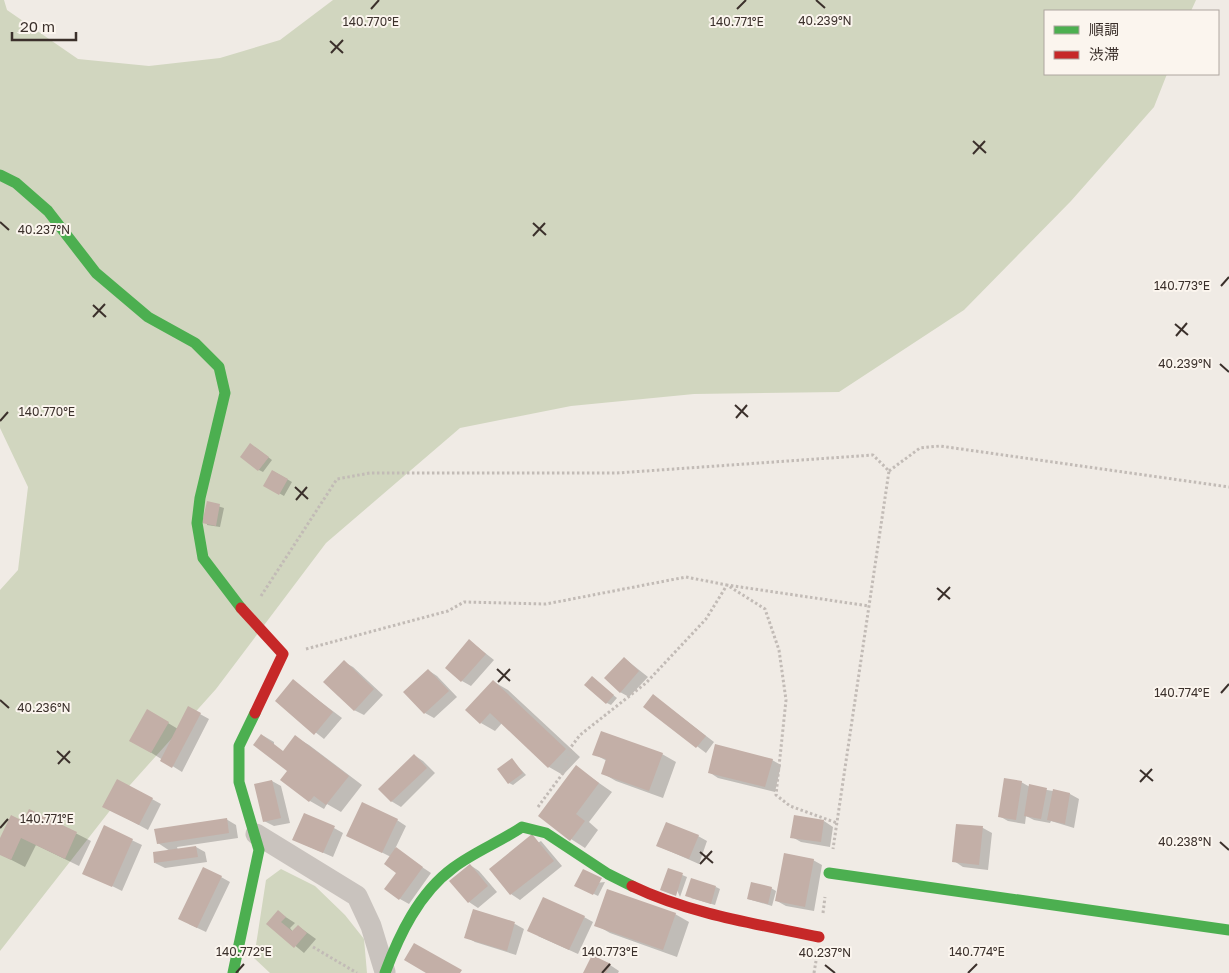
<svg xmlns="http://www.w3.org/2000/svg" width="1229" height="973" font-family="'Golos Text','Noto Sans JP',sans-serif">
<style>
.green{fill:#d1d6bf}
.shadow{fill:#0003}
.building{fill:#c3afa7}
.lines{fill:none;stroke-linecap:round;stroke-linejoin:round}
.path{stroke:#c2bbb6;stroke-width:3;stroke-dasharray:2.5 2.5;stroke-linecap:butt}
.street{stroke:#c9c3be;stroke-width:21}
.fast{stroke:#4caf50;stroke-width:11}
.jam{stroke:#c62828;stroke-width:11}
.ticks{fill:none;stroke:#3b302b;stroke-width:2}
.ticks-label{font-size:12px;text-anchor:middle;fill:#3b302b;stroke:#fbf5ee;stroke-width:4;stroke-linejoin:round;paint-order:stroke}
</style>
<rect width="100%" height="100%" fill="#f0ebe5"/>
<path class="green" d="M0 0H4L7 10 78 59 149 66 220 58 280 40 333 0H1196L1191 11H1045V74H1167L1154 107 1071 201 964 310 839 392 694 394 571 406 460 428 326 543 216 689 130 785 0 951V590L18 570 28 487 0 428Z
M281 869 315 886 345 915 364 939 367 973H270L254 958 266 880Z"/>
<path class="shadow" d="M255 447 272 460 263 472 259 470Z
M273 471 292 482 284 496 265 485Z
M208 503 224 508 220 527 207 525Z
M470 641 494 660 471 686 462 681Z
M624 658 648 677 629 697 620 692Z
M344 662 353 667 383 695 364 715 354 710Z
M428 670 437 676 457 697 434 718 425 713Z
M592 678 617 698 611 705 607 703Z
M293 681 342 718 324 739 276 701Z
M494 682 508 690 580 757 563 775 549 767 502 723 495 731 481 723Z
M654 696 714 742 706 753 645 707Z
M148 711 178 729 200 714 209 719 182 772 131 740Z
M262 735 274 742V745L287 755 295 737 309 745 362 785 341 812 327 804 324 809 310 801Z
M594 754H662L676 762 663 798 616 781 602 773 607 761Z
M414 755 423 761 435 773 401 807 391 801Z
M512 760 526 775 513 785 509 783Z
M772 760 781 765 775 792 718 778 709 772Z
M576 767 612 792 589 822 598 830 585 848 571 839Z
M272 781 281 786 290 823 274 826 264 821Z
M1021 782 1030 787 1070 794 1079 799 1074 828 1051 821 1050 823 1034 820 1026 816 1025 824 1008 821 999 816Z
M152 799 161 804 148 830 113 811Z
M30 810 91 841 79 866 36 845 25 867 0 854V841L24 823Z
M226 819 236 825 238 838 177 847 178 850 196 847 205 852 207 862 165 868 155 863 170 851 158 843Z
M397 820 406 826 395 849 431 873 409 904 400 899 397 872 391 857 357 840Z
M824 821 833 827 830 847 801 842 792 837Z
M957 825 983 828 992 833 988 870 963 867 954 861Z
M104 827 142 845 122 891 92 876Z
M334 828 343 833 333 857 303 844Z
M698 836 707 841 699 864 658 846Z
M541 841 562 866 520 900 511 894 490 869Z
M813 860 822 865 814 911 786 906 777 901Z
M470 865 479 871 497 892 478 908 469 902 451 881Z
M668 869 687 877 680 897Z
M221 877 230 882 206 932 189 924Z
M605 882 598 896 576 885Z
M716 887 720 889 715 905 691 898Z
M771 888 776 891 772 906 748 899Z
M278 912 295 923 290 928 293 932 298 926 316 939 304 953 268 923Z
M675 914 689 922 677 957 610 933 596 925Z
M584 917 593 922 578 954 538 936Z
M515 924 524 929 516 955 475 942 466 937Z
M610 965 619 971 618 973H584Z"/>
<path class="building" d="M250 443 269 457 258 471 240 457Z
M272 470 288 479 279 495 263 486Z
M207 501 220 504 216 526 202 523Z
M469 639 486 654 461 682 445 668Z
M624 657 639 671 620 693 604 678Z
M344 660 374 689 354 711 323 682Z
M428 669 449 691 424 714 403 692Z
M592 676 614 695 606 704 584 685Z
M293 679 333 712 314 735 275 701Z
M493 680 566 749 548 768 490 713 480 724 465 710Z
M653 694 706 736 696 748 643 707Z
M188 706 201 713 172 768 160 761Z
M147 709 169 722 151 753 129 741Z
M601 731 663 753 649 791 601 774 606 759 592 755Z
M261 734 283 751 295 735 349 776 326 805 314 796 309 802 280 780 287 771 253 745Z
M715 744 773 759 765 787 708 773Z
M414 754 427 768 391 802 378 789Z
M512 758 523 773 508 784 497 769Z
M576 765 599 783 576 814 585 821 570 841 538 816Z
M1004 778 1022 781 1016 820 998 817Z
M117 779 153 798 139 825 102 807Z
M272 780 281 818 263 822 254 784Z
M1029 784 1047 788 1041 819 1024 816Z
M1053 789 1070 793 1065 824 1047 820Z
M362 802 398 819 382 853 346 836Z
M29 809 77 832 65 859 21 838 11 860 0 855V838L11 815 23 821Z
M304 813 335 826 323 853 292 840Z
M794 815 824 820 821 842 790 838Z
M227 818 229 833 157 844 154 829Z
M666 822 699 835 689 859 656 846Z
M956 824 983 826 979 865 952 862Z
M104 825 133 839 112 887 82 874Z
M532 834 554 861 510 895 489 869Z
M196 846 198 857 154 863 153 852Z
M396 847 423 867 399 900 384 889 396 873 384 864Z
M784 853 814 859 805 907 775 901Z
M470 864 488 886 468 903 449 881Z
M203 867 222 876 197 928 178 919Z
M668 868 683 873 676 896 660 890Z
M583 869 602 878 593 895 574 886Z
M691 878 716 886 711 904 685 896Z
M751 882 772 887 768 904 747 899Z
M607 889 676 913 663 950 594 926Z
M543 897 585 916 569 950 527 931Z
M473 909 515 922 507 951 464 938Z
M278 910 286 917 281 922 292 931 298 925 307 933 294 948 266 924Z
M414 943 462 970 460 973H426L404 960Z
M592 955 611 964 606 973H583Z"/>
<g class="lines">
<path class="path" d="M889 471 920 448 940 446 1229 487
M261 596 337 479 370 473H617L873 455 889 471 833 849
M306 649 448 611 464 602 546 604 686 577 727 585 765 609 779 650 786 700 776 795 790 806 837 823
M538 807 563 773 571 747 580 735 646 683 706 619 727 585 869 606
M823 913 825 897
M313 947 357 973
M814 973 816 961"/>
<path class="street" d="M256 834 357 896 371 926 385 972"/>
<path class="fast" d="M0 175 16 183 48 211 96 273 148 317 195 343 219 367 225 393 200 498 197 523 203 558 241 608
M829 873 1229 930
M233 973 259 850 239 782V746L255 713
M385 973C399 935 419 893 453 868 474 852 500 842 522 827L546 833 608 874 632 886"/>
<path class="jam" d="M241 608 283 654 255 713
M632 886C690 914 757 924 819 937"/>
</g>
<path class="ticks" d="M816 0 825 8M371 9 379 0M737 9 746 0M330 41 343 53M331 53 343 40M973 141 986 153M973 154 985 141M0 222 9 230M533 223 546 235M533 236 545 223M1221 286 1229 277M93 305 106 317M93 317 105 304M1175 324 1188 335M1176 336 1187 323M1220 364 1229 372M735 405 748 417M736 418 747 405M0 421 8 412M295 487 308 499M296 500 307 487M937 588 950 599M938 600 950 587M497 669 510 681M498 682 510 669M1221 693 1229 684M0 700 9 708M57 751 70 763M58 764 70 751M1140 770 1153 781M1140 782 1152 769M0 828 8 819M1220 842 1229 850M700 852 713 863M700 864 712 851M825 965 835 973M236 973 244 964M602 973 610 964M968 973 977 964"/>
<g class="ticks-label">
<text x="825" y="25">40.239°N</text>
<text x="371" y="26">140.770°E</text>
<text x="737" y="26">140.771°E</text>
<text x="44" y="234">40.237°N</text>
<text x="1182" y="290">140.773°E</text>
<text x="1185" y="368">40.239°N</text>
<text x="47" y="416">140.770°E</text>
<text x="1182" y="697">140.774°E</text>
<text x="44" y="712">40.236°N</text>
<text x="47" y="823">140.771°E</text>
<text x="1185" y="846">40.238°N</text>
<text x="244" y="956">140.772°E</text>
<text x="610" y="956">140.773°E</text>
<text x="977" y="956">140.774°E</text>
<text x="825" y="957">40.237°N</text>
</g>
<rect x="1044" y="10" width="175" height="65" fill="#fbf5ee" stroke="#aea6a0"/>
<rect x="1054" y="26" width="25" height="8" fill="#4caf50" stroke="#aea6a0"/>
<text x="1089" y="35" font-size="15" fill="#3b302b">順調</text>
<rect x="1054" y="51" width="25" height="8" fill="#c62828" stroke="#aea6a0"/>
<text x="1089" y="60" font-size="15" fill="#3b302b">渋滞</text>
<path d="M12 32v8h64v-8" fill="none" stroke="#3b302b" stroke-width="2.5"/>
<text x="20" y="32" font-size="15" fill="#3b302b" stroke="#fbf5ee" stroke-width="4" paint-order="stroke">20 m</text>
</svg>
